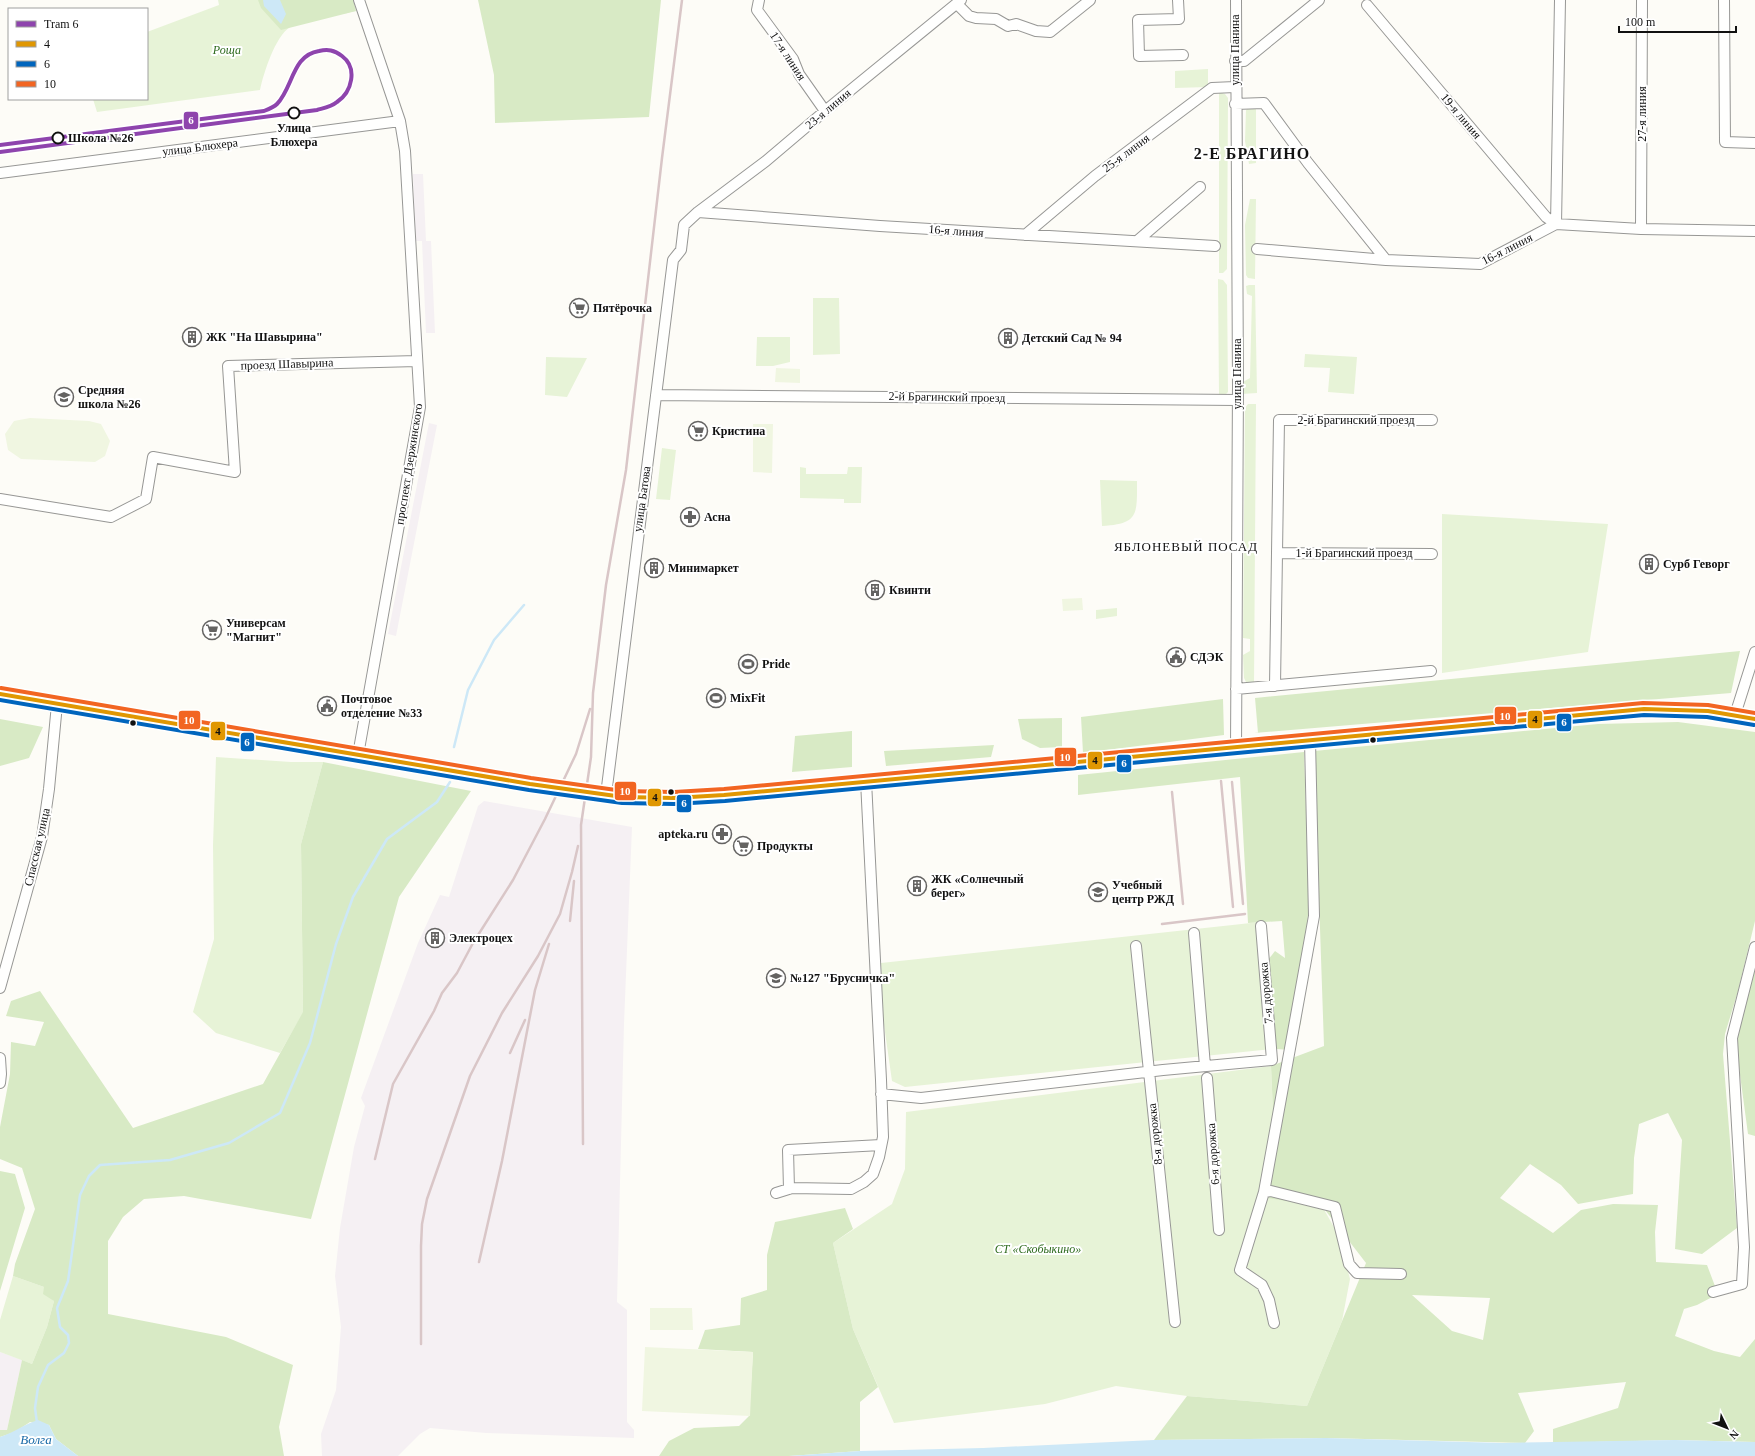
<svg xmlns="http://www.w3.org/2000/svg" width="1755" height="1456" font-family="Georgia,serif">
<style>
.industrial{fill:#f5f0f3}
.green{fill:#e7f3d7}
.forest{fill:#d8eac5;fill-rule:evenodd}
.pitch{fill:#f0f6e1}
.water{fill:#cde8f7}
.lines{fill:none;stroke-linecap:round;stroke-linejoin:round}
.stream{stroke:#cde8f7;stroke-width:2.5}
.minor-casing{stroke:#979795;stroke-width:12}
.major-casing{stroke:#858482;stroke-width:14}
.minor{stroke:#fffffe;stroke-width:10}
.major{stroke:#ede9dc;stroke-width:12}
.rail{stroke:#d9c6c7;stroke-width:2.5}
.bus-1-casing{stroke:#fff;stroke-width:7}
.bus-2-casing{stroke:#fff;stroke-width:7}
.bus-3-casing{stroke:#fff;stroke-width:7}
.bus-1{stroke:#e09702;stroke-width:4}
.bus-2{stroke:#0065bd;stroke-width:4}
.bus-3{stroke:#f26522;stroke-width:4}
.tram-1-casing{stroke:#fff;stroke-width:7}
.tram-1{stroke:#8e44ad;stroke-width:4}
.stop-dot{fill:#fff;stroke:#111;stroke-width:2}
.bus-dot{fill:#111;stroke:#fff;stroke-width:1.5}
.labels{text-anchor:middle;stroke-width:4;stroke-linejoin:round;paint-order:stroke}
.park-label{font-size:12px;font-style:italic;fill:#2f6b1f;stroke:#fff}
.street-label{font-size:12px;fill:#111;stroke:#fff}
.stop-label{font-size:12px;font-weight:bold;fill:#111;stroke:#fff}
.poi-label{font-size:12px;font-weight:bold;fill:#111;stroke:#fff;text-anchor:start}
.neighbourhood-label{font-size:13px;letter-spacing:1px;fill:#111;stroke:#fff}
.water-label{font-size:13px;font-style:italic;fill:#1768a6;stroke:#fff}
.district-label{font-size:16px;font-weight:bold;letter-spacing:1px;fill:#111;stroke:#fff}
.line-badge{stroke:#fff;stroke-width:1.5}
.badge-label{font-size:11px;text-anchor:middle;font-weight:bold;fill:#fff}
.pale-badge-label{font-size:11px;text-anchor:middle;font-weight:bold;fill:#111}
</style>
<rect width="100%" height="100%" fill="#fdfcf7"/>
<path class="industrial" d="M413 174H423L426 241H431L435 333H426L422 241H415Z
M429 423 437 425 396 636 388 634Z
M484 801 632 827 624 1024 617 1302 627 1310V1422L634 1430V1438L486 1433 430 1428 420 1434 398 1456H322L321 1434 336 1390 341 1327 335 1276 340 1228 354 1147 365 1106 361 1098 418 943 440 895 449 897 478 806Z
M0 1352 22 1360 7 1430H0Z"/>
<path class="green" d="M218 0H353L356 11C344 14 298 22 290 27 275 37 264 72 260 90L97 112 93 99H147V32L219 5Z
M1208 69V87L1175 88V71Z
M1219 92 1225 94 1228 98 1227 269 1223 273H1219Z
M1249 107H1256V163L1249 164 1245 141 1246 110Z
M1250 199H1256L1255 279 1248 278 1246 275 1245 225Z
M1218 279 1223 280 1227 285 1228 392 1225 395H1219Z
M1249 285H1255L1257 393 1242 394 1241 383 1250 378 1252 296 1247 294 1246 286Z
M813 298H839L840 354 813 355Z
M757 337H790V362L773 366H756Z
M1305 354 1357 357 1354 394 1328 392 1330 368 1304 367Z
M546 357 587 358 567 397 545 395Z
M1248 404H1256L1254 686 1247 684 1244 678 1243 655 1250 651V639L1243 638 1245 408Z
M662 448 676 450 670 500 656 499Z
M800 467 806 468V474H847L848 467H862L861 503H844V499L800 498Z
M1100 480 1137 481C1137 514 1139 524 1102 526Z
M1442 514 1608 524 1588 652 1442 673Z
M1117 608V616L1096 619V610Z
M216 757 291 762H323L301 844 303 1013 280 1053 216 1033 193 1012 214 939 213 845Z
M1260 922 1272 1049 905 1087 892 1081 883 1018 881 963Z
M1271 1066 1274 1135 1322 1206 1339 1236 1350 1279 1342 1321 1307 1406 1187 1396 1116 1386 1045 1404 894 1423 853 1329 833 1243 892 1204 905 1169 906 1112Z
M13 1276 44 1287 54 1301 47 1327 32 1364 0 1352V1320Z"/>
<path class="forest" d="M258 0H353L356 11 281 30 261 8Z
M478 0H661L649 117 495 123 494 75Z
M1740 651 1731 693 1254 733H1258L1255 698Z
M1223 699 1224 735 1083 753 1081 717Z
M1062 718V747L1040 748 1022 739 1018 719Z
M0 719 43 727 29 758 0 766Z
M1678 722 1755 732V921L1738 991 1725 1034 1723 1054 1737 1228 1702 1254 1675 1249 1682 1140 1668 1113 1639 1124 1634 1158 1633 1194 1578 1204 1561 1185 1530 1164 1500 1198 1553 1233 1581 1210 1613 1204 1658 1205 1655 1232 1656 1262 1707 1265 1718 1294 1697 1305 1684 1309 1675 1336 1714 1351 1740 1357 1755 1339V1442L1675 1440 1553 1443V1429L1618 1408 1626 1382 1518 1393 1534 1431 1525 1443 1326 1438 1154 1440 1187 1396 1307 1406 1366 1263 1322 1206 1267 1198 1274 1135 1271 1066 1324 1046 1314 751 1598 724ZM1412 1295 1490 1298 1483 1340 1452 1331Z
M852 731V767L792 772 795 736Z
M994 745 991 757 886 766 884 751Z
M1304 752 1309 899 1301 1023 1291 1050 1276 1049 1268 960 1275 951 1285 958 1282 921 1248 923 1240 777 1078 795V775Z
M323 762 471 791 399 897 311 1219 184 1196 144 1199 123 1217 108 1241V1314L226 1337 293 1365 279 1427 284 1456H78L56 1439 49 1425 30 1422 15 1432 0 1437V1430H7L22 1360 32 1364 47 1327 54 1301 43 1294 44 1287 13 1276 15 1264 35 1209 22 1168 0 1159V1127L10 1074 11 1042 35 1046 44 1022 6 1016 11 1001 40 991 133 1128 263 1084 303 1012 301 844Z
M1755 968V1136L1748 1134 1735 1038Z
M0 1171 15 1174 25 1208 0 1291Z
M845 1208 853 1229 833 1243 853 1329 878 1387 860 1402V1451L789 1456H659L669 1441 694 1428 739 1426 749 1416 753 1352 698 1349 705 1330 740 1325 741 1298 767 1290V1255L775 1222Z"/>
<path class="pitch" d="M776 368 800 369V383L775 382Z
M30 418 89 421 101 424 110 441 105 456 95 462 21 459 8 450 5 434 14 421Z
M753 424H773L772 473 753 472Z
M1082 598 1083 610 1063 611 1062 599Z
M650 1308H692L693 1330H650Z
M645 1347 753 1352 750 1416 642 1411Z"/>
<path class="water" d="M263 0H280L286 14 281 24 264 6Z
M38 1420 49 1425 56 1439 78 1456H0V1437C13 1433 25 1424 38 1420Z
M1326 1438 1502 1443 1675 1440 1753 1442H1755V1456H789L860 1451 983 1448 1154 1440Z"/>
<g class="lines">
<path class="stream" d="M454 747 468 690 494 640 524 605
M37 1423 35 1408 38 1387 48 1365 64 1353 69 1343 68 1335 60 1327 57 1308 68 1281 80 1195 89 1176 100 1165 170 1160 229 1143 280 1113 310 1043 336 944 353 897 387 839 437 802 450 782"/>
<defs>
<path id="minor" d="M759 0 757 10 793 59 799 74 825 111
M1178 0 1179 19 1138 20 1139 56 1183 55
M1236 0 1238 386 1236 748
M1724 0 1725 142 1755 143
M957 4 969 16 976 18 996 19 1008 26 1016 24 1036 31 1050 32 1090 0
M1367 5 1546 217 1556 224
M1235 61H1244L1319 0
M1235 104 1264 103 1308 163 1386 260
M0 173 400 121
M698 212 880 226 1215 246
M1556 224 1560 0
M1641 229 1642 0
M1025 235 1095 176 1212 88 1235 87
M1137 241 1200 187
M1257 249 1386 260 1480 264 1556 224 1641 229 1755 231
M656 395 1237 400
M0 499 111 517 146 499 153 457 235 472 228 366 417 361
M1277 553 1432 554
M1275 686 1279 420H1432
M1236 689 1431 671
M1735 715 1755 652
M358 755 420 407 405 151 400 121 359 0
M606 795 673 260 681 250 684 225 698 212 766 161 825 111 961 0
M1194 933 1205 1066
M1136 946 1175 1322
M0 988 42 837 49 789 57 704
M0 1058 1 1074 0 1083
M1207 1078 1219 1230
M881 1094 921 1098 1163 1070 1272 1060 1261 926
M789 1189 788 1150 881 1145
M1264 1192 1271 1191 1335 1207 1349 1264 1357 1273 1401 1274
M776 1193 792 1188 851 1189 864 1182 873 1174 879 1157 883 1137 881 1080 866 781
M1713 1292 1742 1284 1744 1247 1732 1038 1755 947
M1274 1323 1269 1300 1262 1285 1240 1270 1264 1192 1314 916 1310 741"/>
<path id="major" d="M0 694 530 784 623 797 674 798 724 795 1644 709 1708 711 1755 719"/>
</defs>
<use href="#minor" class="minor-casing"/>
<use href="#major" class="major-casing"/>
<use href="#minor" class="minor"/>
<use href="#major" class="major"/>
<path class="rail" d="M1221 781 1233 907
M1232 782 1243 904
M1172 792 1183 904
M570 921 574 881
M1162 924 1245 914
M510 1053 525 1020
M583 1144 581 825 591 757 593 693 606 585 626 470 662 158 682 0
M375 1159 393 1084 434 1011 442 993 457 973 473 943 513 880 545 819 576 754 590 709
M479 1262 502 1161 535 990 549 944
M421 1344V1246L422 1224 427 1199 470 1076 502 1013 538 956 560 914 572 872 578 846"/>
<defs>
<path id="bus-1" d="M0 694 530 784 623 797 674 798 724 795 1644 709 1708 711 1755 719"/>
<path id="bus-2" d="M0 700 529 790 622 803 674 804 725 801 1644 715 1707 717 1754 725"/>
<path id="bus-3" d="M1 688 531 778 623 791 674 792 724 789 1643 703 1708 705 1755 713"/>
</defs>
<use href="#bus-1" class="bus-1-casing"/>
<use href="#bus-2" class="bus-2-casing"/>
<use href="#bus-3" class="bus-3-casing"/>
<use href="#bus-1" class="bus-1"/>
<use href="#bus-2" class="bus-2"/>
<use href="#bus-3" class="bus-3"/>
<defs>
<path id="tram-1" d="M0 145 264 111C269 109 274 107 277 104 293 88 292 55 319 51 328 49 334 50 342 56 358 68 352 92 337 102 331 107 324 108 317 110L0 152"/>
</defs>
<use href="#tram-1" class="tram-1-casing"/>
<use href="#tram-1" class="tram-1"/>
</g>
<defs>
<symbol id="supermarket-ring" viewBox="-11 -11 22 22"><circle r="9.5" fill="#fff" stroke="#646362" stroke-width="1.5"/><path d="M-6-5.5h2.5l.6 2H6L4.5 2H-2.5L-4.4-4H-6ZM-1.5 3.2a1.3 1.3 0 1 0 .1 0ZM3 3.2a1.3 1.3 0 1 0 .1 0Z" fill="#646362"/></symbol>
<symbol id="building-ring" viewBox="-11 -11 22 22"><circle r="9.5" fill="#fff" stroke="#646362" stroke-width="1.5"/><path d="M-4-6H4V6H1V3H-1V6H-4ZM-2.5-4.3h1.7v1.8h-1.7ZM.8-4.3h1.7v1.8H.8ZM-2.5-1h1.7V.8h-1.7ZM.8-1h1.7V.8H.8Z" fill="#646362"/></symbol>
<symbol id="school-ring" viewBox="-11 -11 22 22"><circle r="9.5" fill="#fff" stroke="#646362" stroke-width="1.5"/><path d="M0-5L7-2L0 1L-7-2ZM-4 1L0 2.5L4 1V4Q0 6-4 4Z" fill="#646362"/></symbol>
<symbol id="pharmacy-ring" viewBox="-11 -11 22 22"><circle r="9.5" fill="#fff" stroke="#646362" stroke-width="1.5"/><path d="M-2-6h4v4h4v4h-4v4h-4v-4h-4v-4h4Z" fill="#646362"/></symbol>
<symbol id="civic-ring" viewBox="-11 -11 22 22"><circle r="9.5" fill="#fff" stroke="#646362" stroke-width="1.5"/><path d="M-.6-6.5H3V-4.5H.6V-3L4-1V1h2V6H-6V1h2V-1L-.6-3ZM-1.2 2.5V6h2.4V2.5Z" fill="#646362"/></symbol>
<symbol id="stadium-ring" viewBox="-11 -11 22 22"><circle r="9.5" fill="#fff" stroke="#646362" stroke-width="1.5"/><path d="M0-5a6.5 5 0 1 0 0 10a6.5 5 0 1 0 0-10ZM-3.5-1.8h7v3.6h-7Z" fill="#646362"/></symbol>
<symbol id="university-ring" viewBox="-11 -11 22 22"><circle r="9.5" fill="#fff" stroke="#646362" stroke-width="1.5"/><path d="M0-5L7-2L0 1L-7-2ZM-4 1L0 2.5L4 1V4Q0 6-4 4Z" fill="#646362"/></symbol>
</defs>
<g fill-rule="evenodd">
<use href="#supermarket-ring" x="568" y="297" width="22" height="22"/>
<use href="#building-ring" x="181" y="326" width="22" height="22"/>
<use href="#building-ring" x="997" y="327" width="22" height="22"/>
<use href="#school-ring" x="53" y="386" width="22" height="22"/>
<use href="#supermarket-ring" x="687" y="420" width="22" height="22"/>
<use href="#pharmacy-ring" x="679" y="506" width="22" height="22"/>
<use href="#building-ring" x="1638" y="553" width="22" height="22"/>
<use href="#building-ring" x="643" y="557" width="22" height="22"/>
<use href="#building-ring" x="864" y="579" width="22" height="22"/>
<use href="#supermarket-ring" x="201" y="619" width="22" height="22"/>
<use href="#civic-ring" x="1165" y="646" width="22" height="22"/>
<use href="#stadium-ring" x="737" y="653" width="22" height="22"/>
<use href="#stadium-ring" x="705" y="687" width="22" height="22"/>
<use href="#civic-ring" x="316" y="695" width="22" height="22"/>
<use href="#pharmacy-ring" x="711" y="823" width="22" height="22"/>
<use href="#supermarket-ring" x="732" y="835" width="22" height="22"/>
<use href="#building-ring" x="906" y="875" width="22" height="22"/>
<use href="#university-ring" x="1087" y="881" width="22" height="22"/>
<use href="#building-ring" x="424" y="927" width="22" height="22"/>
<use href="#school-ring" x="765" y="967" width="22" height="22"/>
</g>
<g class="stop-dot">
<circle cx="294" cy="113" r="5.5"/>
<circle cx="58" cy="138" r="5.5"/>
</g>
<g class="bus-dot">
<circle cx="133" cy="723" r="3.5"/>
<circle cx="1373" cy="740" r="3.5"/>
<circle cx="671" cy="792" r="3.5"/>
</g>
<g class="labels">
<g class="park-label">
<text x="227" y="54">Роща</text>
<text x="1038" y="1253">СТ «Скобыкино»</text>
</g>
<g class="street-label">
<text transform="translate(1235 50) rotate(-90)" y="4">улица Панина</text>
<text transform="translate(788 56) rotate(57)" y="4">17-я линия</text>
<text transform="translate(828 109) rotate(-40)" y="4">23-я линия</text>
<text transform="translate(1642 114) rotate(-90)" y="4">27-я линия</text>
<text transform="translate(1461 116) rotate(50)" y="4">19-я линия</text>
<text transform="translate(200 147) rotate(-7)" y="4">улица Блюхера</text>
<text transform="translate(1126 153) rotate(-37)" y="4">25-я линия</text>
<text transform="translate(956 231) rotate(4)" y="4">16-я линия</text>
<text transform="translate(1507 249) rotate(-27)" y="4">16-я линия</text>
<text transform="translate(287 364) rotate(-2)" y="4">проезд Шавырина</text>
<text transform="translate(1237 374) rotate(-90)" y="4">улица Панина</text>
<text transform="translate(947 397) rotate(1)" y="4">2-й Брагинский проезд</text>
<text x="1356" y="424">2-й Брагинский проезд</text>
<text transform="translate(409 464) rotate(-81)" y="4">проспект Дзержинского</text>
<text transform="translate(642 499) rotate(-82)" y="4">улица Батова</text>
<text x="1354" y="557">1-й Брагинский проезд</text>
<text transform="translate(37 847) rotate(-77)" y="4">Спасская улица</text>
<text transform="translate(1266 993) rotate(-95)" y="4">7-я дорожка</text>
<text transform="translate(1155 1134) rotate(-96)" y="4">8-я дорожка</text>
<text transform="translate(1213 1154) rotate(-94)" y="4">6-я дорожка</text>
</g>
<g class="stop-label">
<text x="294" y="132">Улица<tspan x="294" dy="14">Блюхера</tspan></text>
<text x="68" y="142" text-anchor="start">Школа №26</text>
</g>
<g class="poi-label">
<text x="593" y="312">Пятёрочка</text>
<text x="206" y="341">ЖК "На Шавырина"</text>
<text x="1022" y="342">Детский Сад № 94</text>
<text x="78" y="394">Средняя<tspan x="78" dy="14">школа №26</tspan></text>
<text x="712" y="435">Кристина</text>
<text x="704" y="521">Асна</text>
<text x="1663" y="568">Сурб Геворг</text>
<text x="668" y="572">Минимаркет</text>
<text x="889" y="594">Квинти</text>
<text x="226" y="627">Универсам<tspan x="226" dy="14">"Магнит"</tspan></text>
<text x="1190" y="661">СДЭК</text>
<text x="762" y="668">Pride</text>
<text x="730" y="702">MixFit</text>
<text x="341" y="703">Почтовое<tspan x="341" dy="14">отделение №33</tspan></text>
<text x="708" y="838" text-anchor="end">apteka.ru</text>
<text x="757" y="850">Продукты</text>
<text x="931" y="883">ЖК «Солнечный<tspan x="931" dy="14">берег»</tspan></text>
<text x="1112" y="889">Учебный<tspan x="1112" dy="14">центр РЖД</tspan></text>
<text x="449" y="942">Электроцех</text>
<text x="790" y="982">№127 "Брусничка"</text>
</g>
<g class="neighbourhood-label">
<text x="1186" y="551">ЯБЛОНЕВЫЙ ПОСАД</text>
</g>
<g class="water-label">
<text x="36" y="1444">Волга</text>
</g>
<g class="district-label">
<text x="1252" y="159">2-Е БРАГИНО</text>
</g>
</g>
<g class="line-badge">
<rect x="183" y="111" width="16" height="19" rx="4" fill="#8e44ad"/>
<rect x="1494" y="706" width="23" height="19" rx="4" fill="#f26522"/>
<rect x="1527" y="710" width="16" height="19" rx="4" fill="#e09702"/>
<rect x="178" y="710" width="23" height="20" rx="4" fill="#f26522"/>
<rect x="1556" y="713" width="16" height="19" rx="4" fill="#0065bd"/>
<rect x="210" y="721" width="16" height="20" rx="4" fill="#e09702"/>
<rect x="240" y="732" width="15" height="20" rx="4" fill="#0065bd"/>
<rect x="1054" y="747" width="23" height="20" rx="4" fill="#f26522"/>
<rect x="1087" y="751" width="16" height="19" rx="4" fill="#e09702"/>
<rect x="1116" y="754" width="16" height="19" rx="4" fill="#0065bd"/>
<rect x="614" y="781" width="23" height="20" rx="4" fill="#f26522"/>
<rect x="647" y="788" width="15" height="19" rx="4" fill="#e09702"/>
<rect x="676" y="794" width="16" height="19" rx="4" fill="#0065bd"/>
</g>
<g class="badge-label">
<text x="191" y="124">6</text>
<text x="1505" y="720">10</text>
<text x="189" y="724">10</text>
<text x="1564" y="726">6</text>
<text x="247" y="746">6</text>
<text x="1065" y="761">10</text>
<text x="1124" y="767">6</text>
<text x="625" y="795">10</text>
<text x="684" y="807">6</text>
</g>
<g class="pale-badge-label">
<text x="1535" y="723">4</text>
<text x="218" y="735">4</text>
<text x="1095" y="764">4</text>
<text x="655" y="801">4</text>
</g>
<rect x="8" y="8" width="140" height="92" fill="#ffffff" stroke="#a0a0a0"/>
<rect x="16" y="21" width="20" height="6" fill="#8e44ad" stroke="#a0a0a0"/>
<text x="44" y="28" font-size="12" fill="#111111">Tram 6</text>
<rect x="16" y="41" width="20" height="6" fill="#e09702" stroke="#a0a0a0"/>
<text x="44" y="48" font-size="12" fill="#111111">4</text>
<rect x="16" y="61" width="20" height="6" fill="#0065bd" stroke="#a0a0a0"/>
<text x="44" y="68" font-size="12" fill="#111111">6</text>
<rect x="16" y="81" width="20" height="6" fill="#f26522" stroke="#a0a0a0"/>
<text x="44" y="88" font-size="12" fill="#111111">10</text>
<g transform="translate(1727 1428) rotate(133)" stroke="#ffffff" stroke-width="3" paint-order="stroke">
<path d="M0-3L7 15L0 10L-7 15Z" fill="#111111"/>
<text y="-6" font-size="11" font-weight="bold" text-anchor="middle" fill="#111111">N</text>
</g>
<path d="M1619 26v6h117v-6" fill="none" stroke="#111111" stroke-width="2"/>
<text x="1625" y="26" font-size="12" fill="#111111" stroke="#ffffff" stroke-width="3" paint-order="stroke">100 m</text>
</svg>
